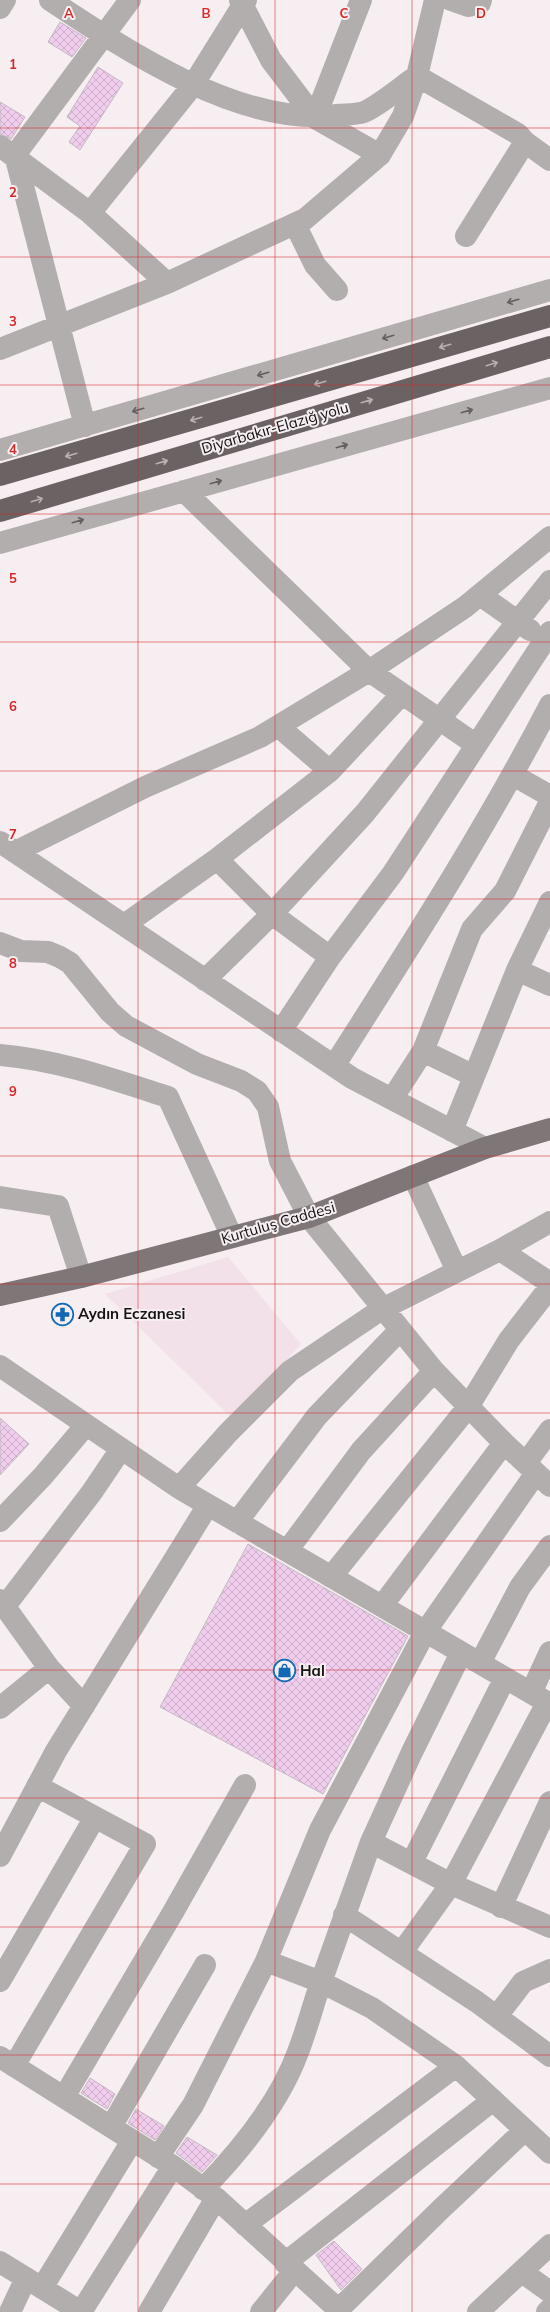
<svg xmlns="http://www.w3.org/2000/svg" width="550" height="2312" font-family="Mulish,sans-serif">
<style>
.built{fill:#f3e1e9}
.building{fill:url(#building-cross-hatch);stroke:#c1bac0}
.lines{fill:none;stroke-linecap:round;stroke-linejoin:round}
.minor{stroke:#b2aeae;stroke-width:22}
.major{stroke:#7e7677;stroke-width:22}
.highway{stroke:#6b6263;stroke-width:22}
.oneway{stroke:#646061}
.oneway2{stroke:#b8afb2}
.grid{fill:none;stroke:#d62828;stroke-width:1;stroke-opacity:0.55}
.labels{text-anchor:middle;stroke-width:4;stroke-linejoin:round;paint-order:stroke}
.street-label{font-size:15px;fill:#151214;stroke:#f7eef2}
.poi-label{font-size:15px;font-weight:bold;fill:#151214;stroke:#f7eef2;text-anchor:start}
.grid-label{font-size:13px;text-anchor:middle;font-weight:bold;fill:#d62828;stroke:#f7eef2;stroke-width:4;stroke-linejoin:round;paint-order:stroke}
</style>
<defs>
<pattern id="building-cross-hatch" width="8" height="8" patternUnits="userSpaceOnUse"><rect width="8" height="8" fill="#f0cdec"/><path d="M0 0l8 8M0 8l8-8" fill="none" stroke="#cdafca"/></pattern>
</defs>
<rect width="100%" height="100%" fill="#f7eef2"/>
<path class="built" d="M228 1257 301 1344 234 1420 105 1294Z"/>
<path class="building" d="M60 22 86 38 72 57 48 42Z
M98 67 123 83 80 150 69 142 80 126 67 117Z
M0 102 25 117 11 139 0 134Z
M0 1418 29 1444 0 1475Z
M248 1544 408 1636 323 1794 160 1707Z
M90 2078 115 2094 107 2109 81 2093Z
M136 2109 164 2126 155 2140 128 2123Z
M187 2137 217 2155 202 2172 176 2153Z
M334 2241 362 2269 341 2290 316 2255Z"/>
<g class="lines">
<path class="minor" d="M50 0C127 51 241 127 337 115 345 114 356 115 364 112 380 105 402 86 417 76
M240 0 271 60 315 118 380 155
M451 0 468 6 480 3 481 0
M0 8 5 0
M417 76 518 134 525 142 550 160
M315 118 361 0
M0 146 90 213 167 283
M90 213 193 85 246 0
M295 224 315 265 337 290
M466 236 525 142
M0 349 167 283 305 219 380 155 403 116 417 76 435 0
M85 426 15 155 130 0
M0 450 550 290
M184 491 369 671 475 744
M0 543 550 388
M480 595 530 630
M278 726 330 771
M513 775 550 796
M0 842 352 1078 485 1148
M15 852 145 787 260 737 369 671 465 607 550 537
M217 859 272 914 330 957
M124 925 217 859 330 771 402 694
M0 943 21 951 48 952 60 957 70 963 110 1012 126 1026 197 1064 241 1081 257 1091 268 1107 280 1161 309 1217 434 1371 504 1443 550 1486
M517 970 550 985
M205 980 272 914 365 813 550 581
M281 1031 330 957 393 873 550 632
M423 1051 474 1076
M0 1055C58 1060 112 1079 168 1097L232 1237
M334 1066C409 948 485 830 550 705
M392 1099 423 1051 472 929 505 891 550 802
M452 1131 517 970 550 902
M413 1176 457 1271
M0 1197 58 1206 81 1277
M550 1222 500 1250 550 1283
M0 1366 179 1488 550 1704
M526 1463 550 1430
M179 1488 228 1433 290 1371 382 1309 500 1250
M0 1521 43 1476 86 1425
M237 1522 317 1416 400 1330
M287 1551 361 1451 434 1371
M331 1577 468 1407 509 1340 550 1287
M0 1600 49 1668 84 1706
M5 1606 92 1492 121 1449
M382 1606 504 1443
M461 1653 412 1752 371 1842 451 1884 550 1927
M480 1663 520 1587 550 1546
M531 1693 550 1652
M0 1708 49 1668
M0 1856 56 1751 208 1505
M412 1862 505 1678
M501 1907 550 1802
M344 1915 477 2002 550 2056
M402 1952 451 1884 547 1703
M266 1961 321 1982 371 1842
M0 1981 95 1817
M497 2016 523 1982 550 1970
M0 2057 173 2166 216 2198 341 2312
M14 2066 145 1844 37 1786
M64 2097 172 1914 245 1785
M111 2127 205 1965
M158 2157 193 2105 266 1961 320 1830 425 1632 536 1473
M203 2189C241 2150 279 2104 298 2052 307 2029 313 2005 321 1982L372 2008 456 2066 550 2153
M245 2225 456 2066
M0 2262 81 2312 173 2166
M285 2263 493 2100
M522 2272 550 2292
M42 2288 132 2141
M339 2309 441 2209 525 2130
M10 2312 26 2278
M149 2312 216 2198
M261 2312 294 2271
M478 2312 550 2245
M547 2312 550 2309"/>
<path class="major" d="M0 1295 81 1277 309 1217 485 1148 550 1129"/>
<path class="highway" d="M0 475 550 316
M0 511 550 347"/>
</g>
<defs><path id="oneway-shaft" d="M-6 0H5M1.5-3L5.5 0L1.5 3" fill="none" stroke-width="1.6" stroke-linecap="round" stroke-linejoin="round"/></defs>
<g class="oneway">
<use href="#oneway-shaft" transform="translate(513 301) rotate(164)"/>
<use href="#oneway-shaft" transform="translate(388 337) rotate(164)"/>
<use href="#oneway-shaft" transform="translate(263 374) rotate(164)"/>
<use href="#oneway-shaft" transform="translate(138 410) rotate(164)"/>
<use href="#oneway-shaft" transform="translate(467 411) rotate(-16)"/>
<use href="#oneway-shaft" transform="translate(342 446) rotate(-16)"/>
<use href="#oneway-shaft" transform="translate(216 482) rotate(-16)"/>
<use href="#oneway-shaft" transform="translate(78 521) rotate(-16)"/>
</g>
<g class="oneway2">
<use href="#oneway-shaft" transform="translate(445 346) rotate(164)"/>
<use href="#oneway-shaft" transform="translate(492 364) rotate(-17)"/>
<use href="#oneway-shaft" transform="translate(320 383) rotate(164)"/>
<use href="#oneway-shaft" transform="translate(367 401) rotate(-16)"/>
<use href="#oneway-shaft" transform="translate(196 419) rotate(164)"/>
<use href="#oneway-shaft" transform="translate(71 455) rotate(164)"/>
<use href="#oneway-shaft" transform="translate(162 462) rotate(-16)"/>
<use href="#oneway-shaft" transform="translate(37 500) rotate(-17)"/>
</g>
<path class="grid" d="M138 0V2312M275 0V2312M412 0V2312M0 128H550M0 257H550M0 385H550M0 514H550M0 642H550M0 771H550M0 899H550M0 1028H550M0 1156H550M0 1284H550M0 1413H550M0 1541H550M0 1670H550M0 1798H550M0 1927H550M0 2055H550M0 2184H550"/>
<defs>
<symbol id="pharmacy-ring" viewBox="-11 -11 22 22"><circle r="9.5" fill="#f7eef2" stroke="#1169b6" stroke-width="1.5"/><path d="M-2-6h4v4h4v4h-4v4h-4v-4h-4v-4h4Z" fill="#1169b6"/></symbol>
<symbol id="shop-ring" viewBox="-11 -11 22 22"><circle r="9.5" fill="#f7eef2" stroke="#1169b6" stroke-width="1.5"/><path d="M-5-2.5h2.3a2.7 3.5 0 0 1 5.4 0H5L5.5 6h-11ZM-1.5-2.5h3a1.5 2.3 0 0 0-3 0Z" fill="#1169b6"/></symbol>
</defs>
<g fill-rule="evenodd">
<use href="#pharmacy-ring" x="50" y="1302" width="25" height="25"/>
<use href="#shop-ring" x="272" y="1658" width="25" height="25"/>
</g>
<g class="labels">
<g class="street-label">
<text transform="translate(275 428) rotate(-16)" y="5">Diyarbakır-Elazığ yolu</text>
<text transform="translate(278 1223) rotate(-16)" y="5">Kurtuluş Caddesi</text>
</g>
<g class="poi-label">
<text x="78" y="1319">Aydın Eczanesi</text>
<text x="300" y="1676">Hal</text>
</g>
</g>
<g class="grid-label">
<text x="69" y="18">A</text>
<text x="206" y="18">B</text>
<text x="344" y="18">C</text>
<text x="481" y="18">D</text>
<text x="13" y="69">1</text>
<text x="13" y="197">2</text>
<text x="13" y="326">3</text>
<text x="13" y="454">4</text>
<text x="13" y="583">5</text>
<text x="13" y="711">6</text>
<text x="13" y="839">7</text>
<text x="13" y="968">8</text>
<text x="13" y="1096">9</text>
</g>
</svg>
